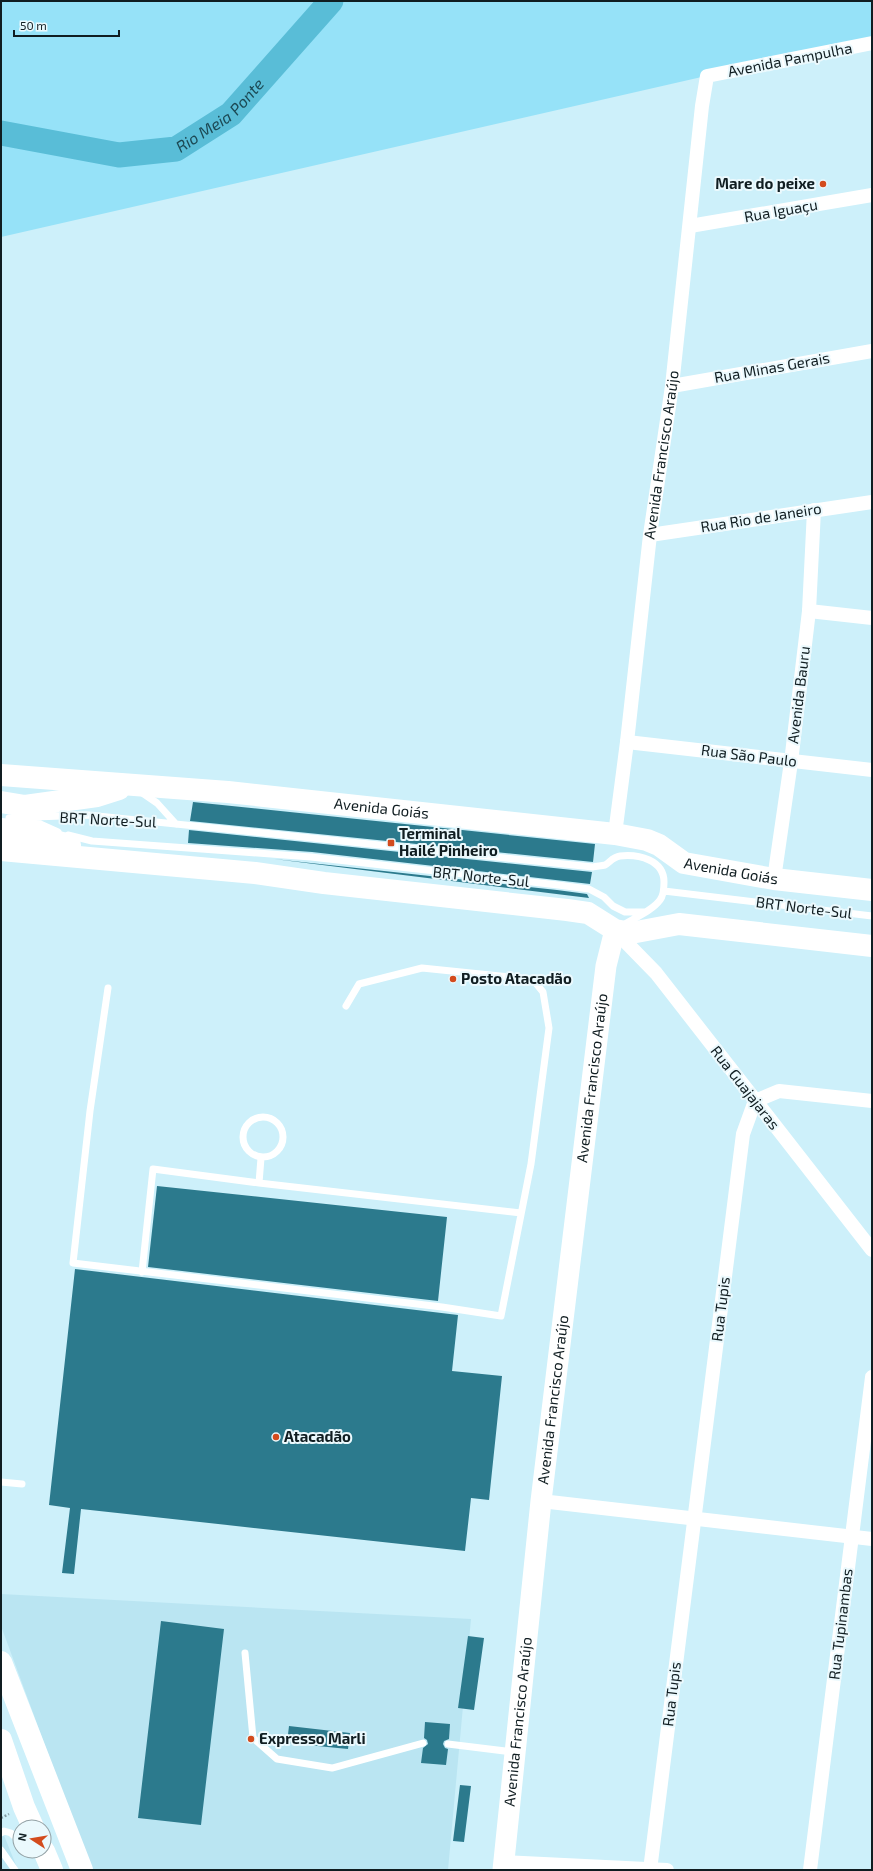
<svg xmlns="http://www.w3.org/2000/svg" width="873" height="1871" font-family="'Exo 2',sans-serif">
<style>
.built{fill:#bae5f2}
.green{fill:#96e2f8}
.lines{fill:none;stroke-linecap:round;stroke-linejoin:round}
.river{stroke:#59bdd7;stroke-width:25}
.building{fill:#2c7a8d}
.path{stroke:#829ca4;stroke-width:2.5;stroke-dasharray:2 2;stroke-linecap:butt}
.lane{stroke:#fff;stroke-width:7}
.street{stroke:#fff;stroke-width:14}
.secondary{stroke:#fff;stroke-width:21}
.primary{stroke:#fff;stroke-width:22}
.highway{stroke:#fff;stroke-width:22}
.poi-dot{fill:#d34b1d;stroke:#ebf9fd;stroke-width:1.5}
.labels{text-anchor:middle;stroke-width:4;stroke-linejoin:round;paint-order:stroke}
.street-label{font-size:15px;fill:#101d21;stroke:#ebf9fd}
.poi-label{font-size:15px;font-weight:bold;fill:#101d21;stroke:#ebf9fd;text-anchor:start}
.water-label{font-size:16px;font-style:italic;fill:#1c4954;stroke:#ebf9fd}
</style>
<rect width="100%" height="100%" fill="#cdf0fa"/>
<path class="built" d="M1 1594 471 1619 448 1870H91L1 1626Z
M1 1828 18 1870H1Z"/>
<path class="green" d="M1 1H872V38L1 237Z"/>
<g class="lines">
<path class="river" id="s1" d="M1 133 119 155 176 149 231 114 331 1"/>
</g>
<path class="building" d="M193 802 595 844 593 862 190 821Z
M189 830 592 872 590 884 312 852 188 843Z
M274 859 557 890 587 894 589 898Z
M157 1186 447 1217 438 1301 148 1267Z
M75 1269 458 1315 452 1371 502 1376 489 1500 471 1498 465 1551 81 1509 74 1574 62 1573 70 1508 49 1505Z
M161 1621 224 1629 201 1825 138 1818Z
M468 1636 484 1638 474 1710 458 1708Z
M425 1722 450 1724 449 1739 444 1741 443 1744 445 1748 448 1749 446 1765 421 1763 423 1748 428 1744 427 1740 424 1738Z
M289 1726 350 1733 348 1749 287 1743Z
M460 1785 471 1786 464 1842 453 1841Z"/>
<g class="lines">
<path class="path" d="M1 1818 9 1814"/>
<path class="lane" d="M141 792 157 803 176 824
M9 818 88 815 593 867C596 866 601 866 605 865 610 862 613 857 620 856 639 854 664 860 664 882 664 888 664 895 660 900 652 911 634 918 622 926
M23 820 38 823 58 832
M68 835 92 841 311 857 558 885 589 889 604 897 613 906 625 912H644
M664 891 872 916
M108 988 90 1111 73 1263 442 1307 501 1316 531 1164 549 1028 543 992 534 981 511 977 422 968 359 984 346 1006
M243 1137a20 20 0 1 1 40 0a20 20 0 1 1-40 0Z
M259 1183 521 1213
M142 1272 153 1169 259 1183 261 1158
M1 1482 22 1484
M245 1653 253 1738 277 1759 332 1768 423 1743
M448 1744 513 1752
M1 1833 4 1831 11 1833 20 1842
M1 1850 15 1870"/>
<g class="street">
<path d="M690 226 872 195"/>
<path d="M672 386 872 351"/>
<path d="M650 535 872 502"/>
<path d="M809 611 872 618"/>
<path d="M627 742 872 770"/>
<path id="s2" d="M615 834 627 742 650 535 672 386 702 106 707 76 872 43"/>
<path d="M774 879 791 762 809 611 814 510"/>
<path d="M615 931 656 973 872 1250"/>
<path d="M755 1101 779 1091 872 1101"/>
<path d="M541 1501 872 1539"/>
<path d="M504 1862 667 1870"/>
<path d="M650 1870 743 1134 755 1101"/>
<path d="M810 1870 872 1377"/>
</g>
<path class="secondary" id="s3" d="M503 1870 541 1501 606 966 615 930"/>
<g class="primary">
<path id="s4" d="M1 775 228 792 615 834 647 840 659 845 684 863 774 879 872 890"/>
<path d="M1 802 25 806 97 796 119 789"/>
<path d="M1 829 11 830 70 845"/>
<path d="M1 850 255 873 324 883 567 910 588 913 615 930 631 933 679 924 872 946"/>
</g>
<path class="highway" d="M1 1662 82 1870
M1 1740 24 1807 33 1827
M44 1851 52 1870"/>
</g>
<g class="poi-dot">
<circle cx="823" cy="184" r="4"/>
<rect x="387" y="839" width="8" height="8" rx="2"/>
<circle cx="453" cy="979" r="4"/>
<circle cx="276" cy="1437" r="4"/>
<circle cx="251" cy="1739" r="4"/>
</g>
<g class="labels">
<g class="street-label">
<text transform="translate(790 60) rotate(-11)" y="5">Avenida Pampulha</text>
<text transform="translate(781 211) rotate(-10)" y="5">Rua Iguaçu</text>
<text transform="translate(772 368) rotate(-10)" y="5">Rua Minas Gerais</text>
<text dy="5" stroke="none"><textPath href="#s2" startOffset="382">Avenida Francisco Araújo</textPath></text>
<text transform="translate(761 518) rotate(-9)" y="5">Rua Rio de Janeiro</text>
<text transform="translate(799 695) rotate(-83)" y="5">Avenida Bauru</text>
<text transform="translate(749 756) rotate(7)" y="5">Rua São Paulo</text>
<text dy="5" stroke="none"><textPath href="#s4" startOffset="382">Avenida Goiás</textPath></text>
<text transform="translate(108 820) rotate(3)" y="5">BRT Norte-Sul</text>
<text dy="5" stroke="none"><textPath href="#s4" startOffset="741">Avenida Goiás</textPath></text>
<text transform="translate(481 877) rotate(6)" y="5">BRT Norte-Sul</text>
<text transform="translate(804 908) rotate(7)" y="5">BRT Norte-Sul</text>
<text dy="5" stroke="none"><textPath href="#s3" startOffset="797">Avenida Francisco Araújo</textPath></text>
<text transform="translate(745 1088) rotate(52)" y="5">Rua Guajajaras</text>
<text transform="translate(721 1309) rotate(-83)" y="5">Rua Tupis</text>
<text dy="5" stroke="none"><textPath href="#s3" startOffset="473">Avenida Francisco Araújo</textPath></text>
<text transform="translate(841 1624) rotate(-83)" y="5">Rua Tupinambas</text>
<text transform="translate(672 1694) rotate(-83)" y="5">Rua Tupis</text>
<text dy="5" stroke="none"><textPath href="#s3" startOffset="149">Avenida Francisco Araújo</textPath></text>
</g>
<g class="poi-label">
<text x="815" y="189" text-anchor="end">Mare do peixe</text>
<text x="399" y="839">Terminal<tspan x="399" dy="17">Hailé Pinheiro</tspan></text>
<text x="461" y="984">Posto Atacadão</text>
<text x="284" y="1442">Atacadão</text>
<text x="259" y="1744">Expresso Marli</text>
</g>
<g class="water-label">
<text dy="6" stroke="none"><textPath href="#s1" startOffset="233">Rio Meia Ponte</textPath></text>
</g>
</g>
<rect width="873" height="1871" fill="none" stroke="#101d21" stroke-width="4"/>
<g transform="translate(32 1839) rotate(282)"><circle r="19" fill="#ebf9fd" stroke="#93a1a5"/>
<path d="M0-3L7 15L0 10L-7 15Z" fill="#d34b1d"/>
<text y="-6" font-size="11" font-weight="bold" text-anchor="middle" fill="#101d21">N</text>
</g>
<path d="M14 30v6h105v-6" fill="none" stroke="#101d21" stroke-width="2"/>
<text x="20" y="30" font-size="12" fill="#101d21" stroke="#ebf9fd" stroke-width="3" paint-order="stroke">50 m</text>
</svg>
